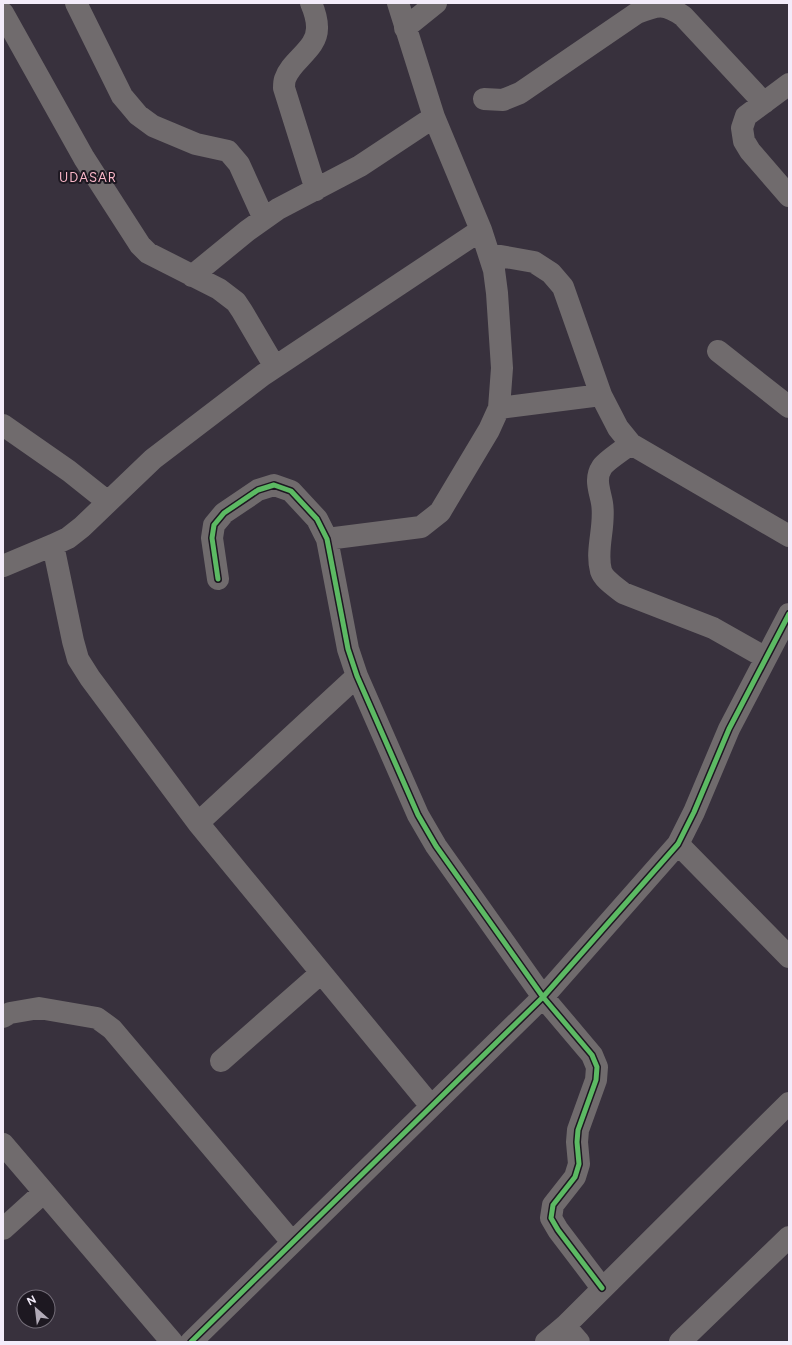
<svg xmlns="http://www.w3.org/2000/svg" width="792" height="1345" font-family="Figtree,sans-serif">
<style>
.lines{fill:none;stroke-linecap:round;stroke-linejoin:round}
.minor{stroke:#706b6d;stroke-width:22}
.cycleway-casing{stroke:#1d1821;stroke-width:8}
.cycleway{stroke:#5cba63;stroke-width:5}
.labels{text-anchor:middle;stroke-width:4;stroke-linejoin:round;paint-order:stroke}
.quarter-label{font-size:13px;letter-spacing:1px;fill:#fab7c8;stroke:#1d1821}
</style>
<rect width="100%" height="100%" fill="#38313d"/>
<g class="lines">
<path class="minor" d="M76 3 122 96 138 115 153 126 196 144 228 151 239 164 264 219
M311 3C314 10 317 20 317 27 318 49 291 60 285 79 284 82 284 85 284 88L316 190
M3 13 84 158 140 245 148 253 219 289 236 302 242 311 275 367
M405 28 436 3
M789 84 746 116 742 128 744 141 750 151 789 196
M484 99 503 100 520 93 637 13C658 5 664 3 683 16L764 103
M489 254 534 262 551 273 563 287 601 395 618 428 631 444 789 536
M192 276 247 231 278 209 360 166 434 117
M718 351 789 407
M499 408 601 395
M3 425 69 471 108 502
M631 444C624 449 606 461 602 467 594 479 600 491 602 503 606 526 595 549 601 571 604 580 616 587 623 593L713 628 766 658
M327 539 421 527 440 512 489 430 499 408 502 368 497 293 494 270 481 230 434 117 398 3
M53 545 73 641 78 659 90 678 198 823 431 1106
M3 566 53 545 68 538 82 527 153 459 263 375 481 230
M218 579 212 538 214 525 224 513 258 490 274 485 291 491 317 519 327 539 348 649 357 676 418 815 436 846 543 997 592 1055 597 1067 596 1080 578 1130 577 1142 579 1164 575 1177 553 1205 551 1218 558 1230 602 1288
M198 823 357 676
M678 844 789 957
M3 1017 10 1013 39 1008 97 1018 112 1029 292 1242
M221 1061 321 973
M3 1144 172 1342
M3 1229 44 1192
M565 1326 579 1342
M191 1342 543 997 678 844 694 812 729 729 789 614
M546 1342 565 1326 789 1103
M680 1342 789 1237"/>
<defs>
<path id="cycleway" d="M218 579 212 538 214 525 224 513 258 490 274 485 291 491 317 519 327 539 348 649 357 676 418 815 436 846 543 997 592 1055 597 1067 596 1080 578 1130 577 1142 579 1164 575 1177 553 1205 551 1218 558 1230 602 1288
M191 1342 543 997 678 844 694 812 729 729 789 614"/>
</defs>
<use href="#cycleway" class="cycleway-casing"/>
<use href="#cycleway" class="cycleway"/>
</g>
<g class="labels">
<g class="quarter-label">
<text x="88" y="182">UDASAR</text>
</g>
</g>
<rect width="792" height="1345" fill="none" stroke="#f3ecfa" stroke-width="8"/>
<g transform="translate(36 1309) rotate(332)"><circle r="19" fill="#1d1821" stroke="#736d78"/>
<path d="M0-3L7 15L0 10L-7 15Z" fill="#b2abb8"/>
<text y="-6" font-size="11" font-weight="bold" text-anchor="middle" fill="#f3ecfa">N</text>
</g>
</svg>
